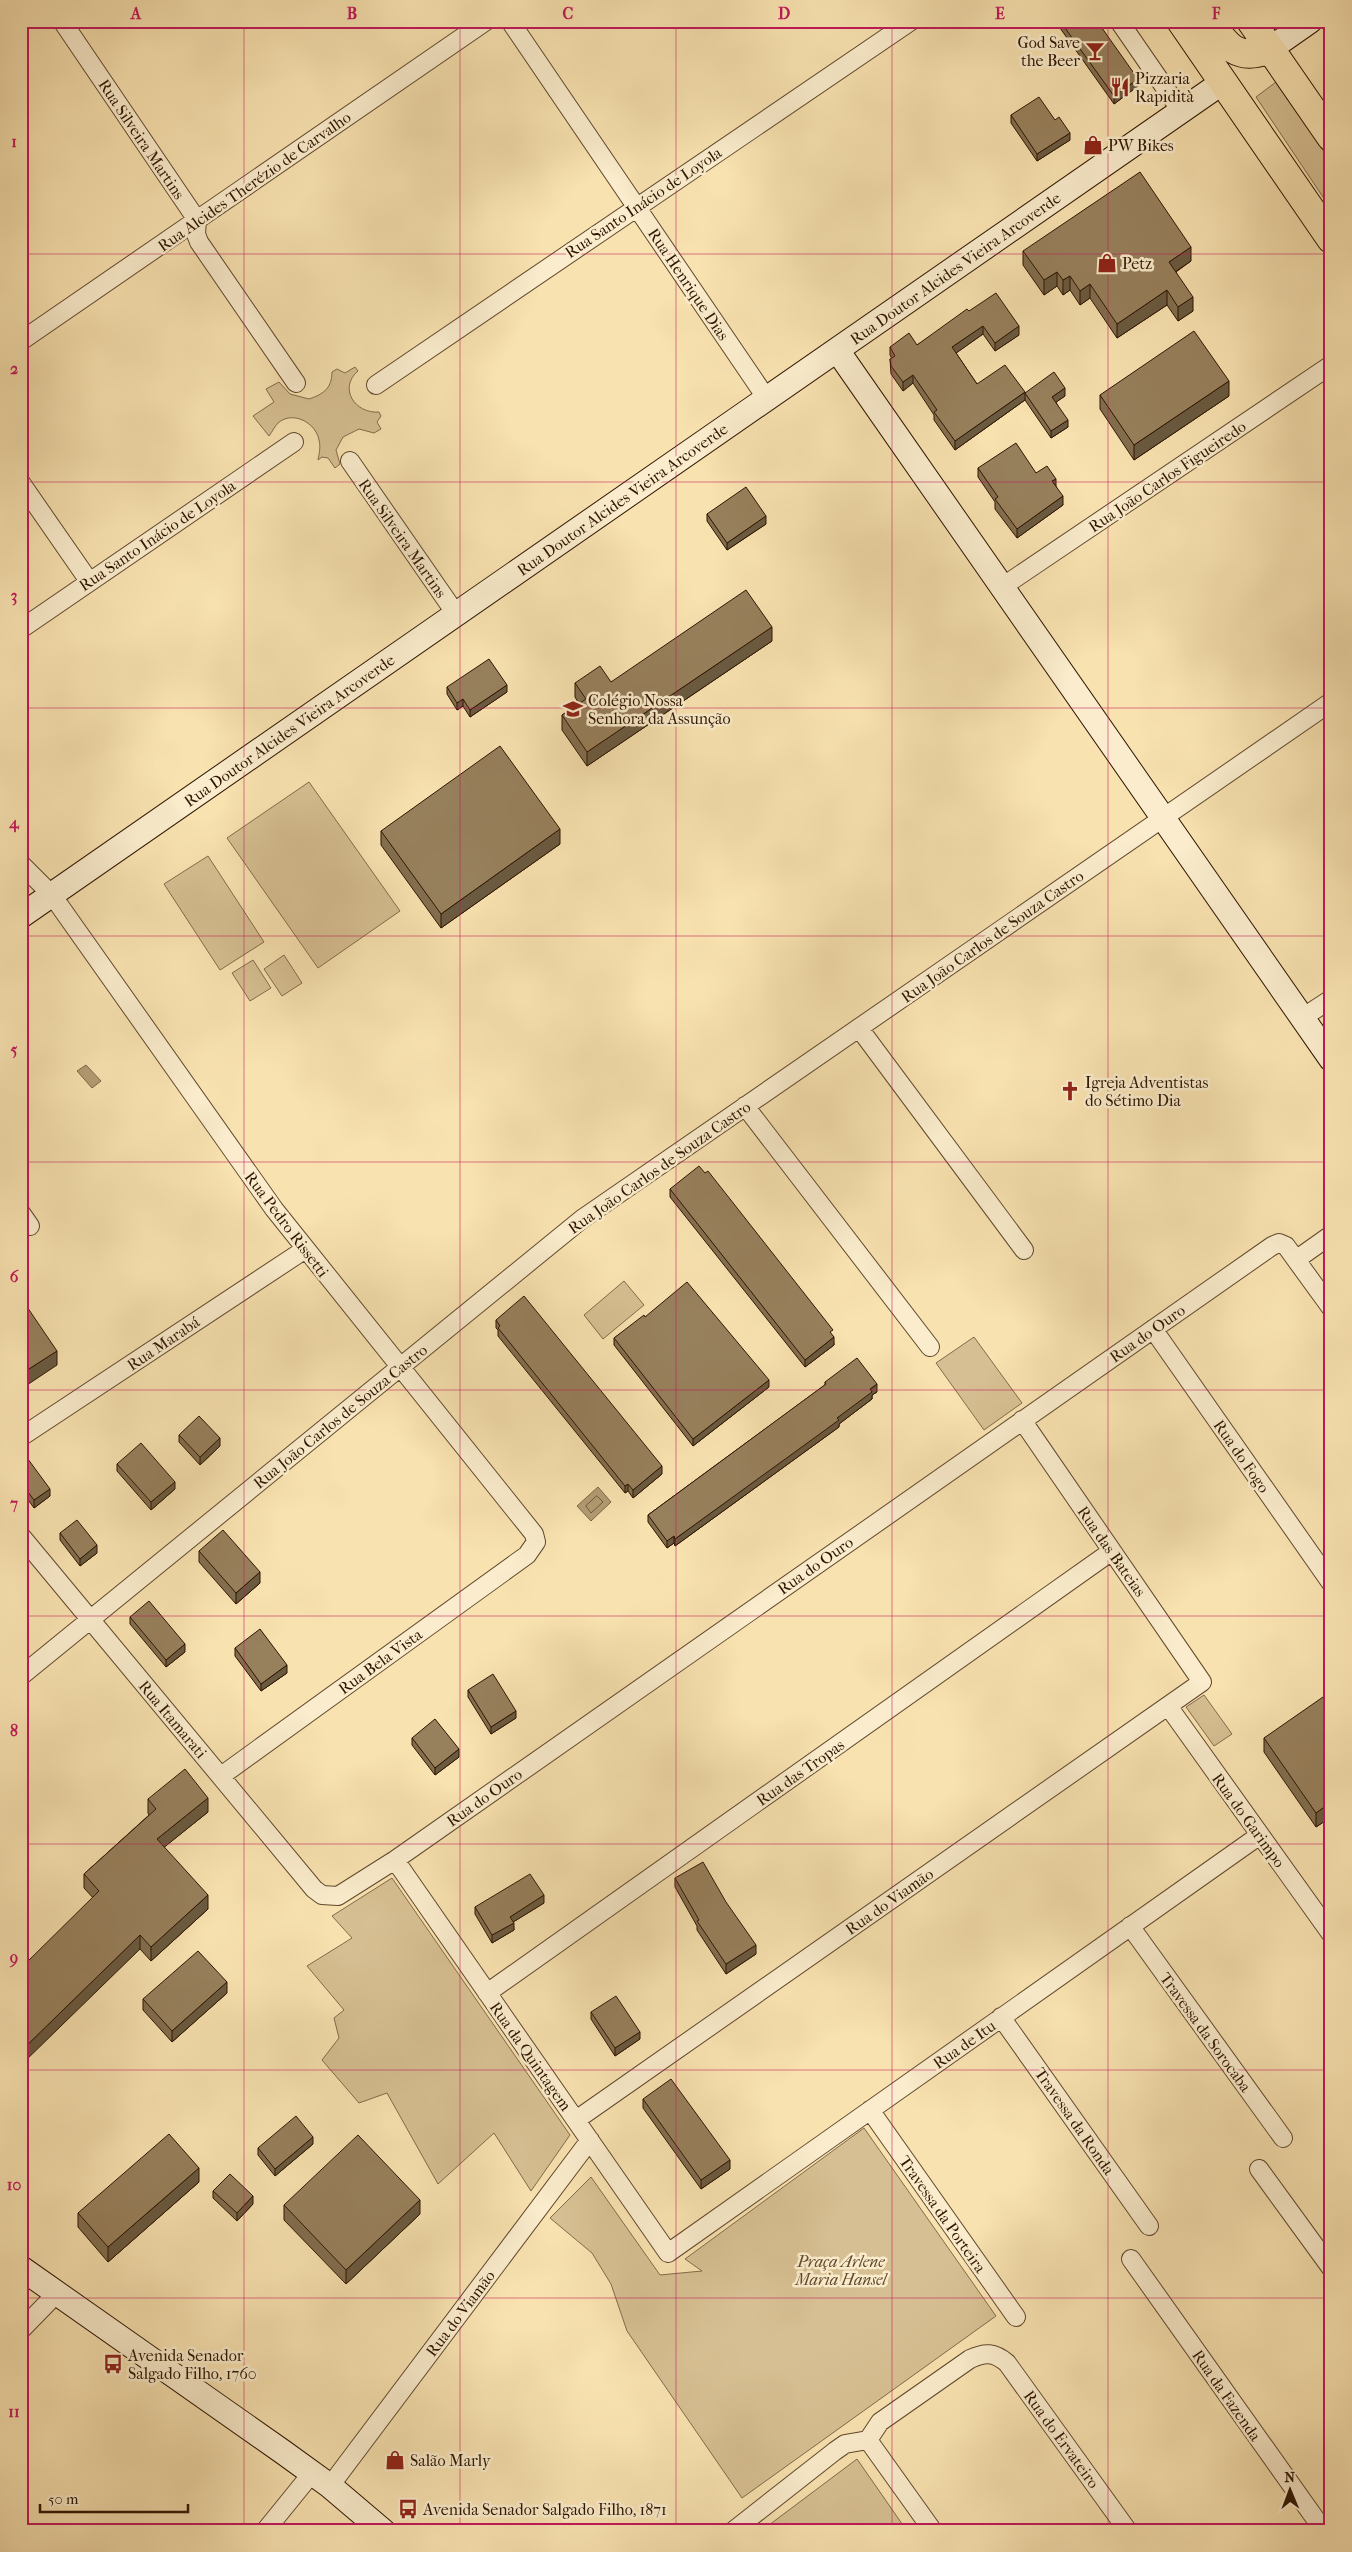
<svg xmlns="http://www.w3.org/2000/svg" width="1352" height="2552" font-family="'IM FELL French Canon',serif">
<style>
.green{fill:#d6bf92;stroke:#826a4a}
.water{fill:#b39c74;stroke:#7e6646}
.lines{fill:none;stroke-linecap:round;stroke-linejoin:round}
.shore{stroke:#70583a;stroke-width:1}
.street-casing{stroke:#60482d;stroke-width:20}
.secondary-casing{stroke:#2e1501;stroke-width:26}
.highway-casing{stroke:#2e1501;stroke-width:30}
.street{stroke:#faeccc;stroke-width:18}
.secondary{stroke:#faeccc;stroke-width:24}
.highway{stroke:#f8e2b0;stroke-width:28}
.wall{fill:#826e4f;stroke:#2e1501}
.shaded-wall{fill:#6a5a40;stroke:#2e1501}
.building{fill:#97805c;stroke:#2e1501}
.grid{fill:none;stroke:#c2185b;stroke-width:1;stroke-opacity:0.55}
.labels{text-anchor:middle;stroke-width:5;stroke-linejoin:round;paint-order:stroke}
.poi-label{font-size:16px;fill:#2e1501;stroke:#faeccc;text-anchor:start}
.street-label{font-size:16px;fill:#2e1501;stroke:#faeccc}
.park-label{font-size:16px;font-style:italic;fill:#60482c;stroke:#faeccc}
.neatline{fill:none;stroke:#c2185b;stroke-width:2}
.grid-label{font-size:16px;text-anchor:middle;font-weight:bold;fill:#c2185b}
</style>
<rect width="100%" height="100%" fill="#f8e2b0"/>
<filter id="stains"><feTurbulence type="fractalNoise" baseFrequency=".004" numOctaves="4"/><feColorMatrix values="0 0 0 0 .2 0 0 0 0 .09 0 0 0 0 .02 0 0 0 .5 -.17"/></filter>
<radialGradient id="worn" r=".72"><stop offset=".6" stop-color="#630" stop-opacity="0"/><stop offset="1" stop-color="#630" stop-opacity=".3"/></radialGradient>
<path class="green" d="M1276 82 1331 162V209L1256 97Z
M355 367 358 371C338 388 355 414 379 412L381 416 377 422 381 429 374 433 359 429 343 437 336 450 340 464 335 468 328 458 322 457 318 460C319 454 321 447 319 440 316 423 293 410 278 423 275 426 272 432 269 436L253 416 274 402 266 389 279 382 290 394 309 399C324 394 332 388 332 372L337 369 345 373Z
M309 782 400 911 318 968 227 838Z
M208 856 264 942 220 970 164 884Z
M284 955 302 983 282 996 264 969Z
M253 960 271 988 250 1001 232 973Z
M624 1281 644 1305 603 1339 584 1315Z
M974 1337 1022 1403 984 1430 936 1363Z
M1204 1695 1232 1734 1214 1746 1186 1707Z
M392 1878 570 2135 531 2191 494 2133 438 2184 387 2093 359 2103 322 2060 339 2038 334 2018 344 2010 307 1966 352 1938 332 1916Z
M864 2128 996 2316 742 2498 627 2331 611 2284 592 2253 550 2218 591 2177 660 2275 702 2271 685 2259Z
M857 2459 907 2531H761Z"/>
<path class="water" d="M86 1065 101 1081 92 1088 77 1071Z
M598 1487 611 1502 591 1521 577 1506Z"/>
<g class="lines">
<path class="shore" d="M597 1496 603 1502 591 1513 586 1506Z"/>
<defs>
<path id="street" d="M62 21 197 220 196 234 199 242 296 383
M510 21 767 399
M1119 21 1181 111
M21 341 486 21
M376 385 911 21
M350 461 456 614
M21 483 89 581
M1002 587 1331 365
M21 629 294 442
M21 864 52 895 274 1209 534 1534 536 1542 527 1555 221 1776
M1302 1018 1331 999
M859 1028 1024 1250
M745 1106 930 1347
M21 1213 30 1226
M1297 1259 1331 1235
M1153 1329 1331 1583
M21 1437 304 1250
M21 1536 314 1889 322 1895 338 1896 395 1860 1272 1246 1279 1243 1286 1246 1331 1308
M21 1676 582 1219 1331 702
M1168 1706 1331 1934
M395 1860 668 2253 1260 1835
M1130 1926 1283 2138
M487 1993 1112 1551
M1001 2017 1149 2226
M870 2110 1016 2317
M576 2120 1202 1682 1022 1420
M1259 2169 1331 2268
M1131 2259 1324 2531
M21 2330 57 2293
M868 2440 933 2531
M330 2486 590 2140
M265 2531 312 2473
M733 2531 835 2451 845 2444 868 2440 880 2422 970 2359C985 2352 994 2352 1007 2363L1128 2531"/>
<path id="secondary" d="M1270 49 1310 21
M837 350 1331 1059
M21 916 1223 82
M21 2268 283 2452 330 2486 383 2531"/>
<path id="highway" d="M1181 21 1331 239
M1209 21C1227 47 1238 62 1270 49
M1251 21 1331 137"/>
</defs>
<use href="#street" class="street-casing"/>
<use href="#secondary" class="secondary-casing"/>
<use href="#highway" class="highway-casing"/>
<use href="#street" class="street"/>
<use href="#secondary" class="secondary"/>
<use href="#highway" class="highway"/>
</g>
<path class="wall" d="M1055 21H1097L1138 86 1114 104Z
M1011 115 1055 120 1070 140 1037 161 1011 123Z
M1023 251 1191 261 1176 272 1193 311 1178 321 1167 305 1117 338 1090 298 1080 305 1070 290 1063 295 1057 286 1044 295 1023 265Z
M969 311 1019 335 995 351 983 334 956 353 977 384 1025 393 1065 396 1056 402 1068 427 1051 438 1025 400 955 450 934 420V415L913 383 903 391 891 374 890 359H892L890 355V347L917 345Z
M1100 395 1229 396 1134 460 1100 409Z
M978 468 1036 473 1056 486 1063 505 1017 538 995 509V502L978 477Z
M707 514 766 524 727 550 707 521Z
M772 641 587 766 562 730V715L579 704 575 697V683L611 682Z
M447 687 507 692 470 717 463 706 457 710 447 694Z
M381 831 560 844 441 928 381 845Z
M670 1189 833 1336 834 1345 805 1367 670 1197Z
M645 1317 769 1387 693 1446 614 1345V1338Z
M496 1320 662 1474 633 1498 628 1491 625 1493 498 1336V1330L496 1328Z
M825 1382 877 1392 872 1395V1399L839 1424V1427L675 1546 674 1543 667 1548 648 1522V1515L825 1385Z
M179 1435 220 1446 200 1465 179 1442Z
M21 1452 50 1496 34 1508 21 1490Z
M117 1464 175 1489 151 1510 117 1471Z
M60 1533 97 1553 80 1566 60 1540Z
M199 1551 260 1583 236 1604 199 1562Z
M130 1617 185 1652 166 1667 130 1624Z
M235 1648 287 1673 261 1691 235 1656Z
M468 1690 516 1718 491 1734 468 1697Z
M1331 1708V1817L1316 1827 1264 1752V1738Z
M412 1738 459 1757 435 1775 412 1745Z
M148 1799 208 1812 164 1847 208 1909 151 1961 84 1888V1874L149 1815 148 1813Z
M675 1878 756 1954 726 1974 697 1930V1926L675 1887Z
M544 1903 513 1922 514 1930 492 1943 475 1914V1907Z
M227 1993 172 2042 143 2010V1999Z
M591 2012 640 2039 615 2056 591 2019Z
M643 2099 730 2169 701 2189 643 2108Z
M313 2144 275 2176 258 2155V2148Z
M199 2182 108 2262 78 2227V2213Z
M213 2191 253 2204 237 2221 213 2198Z
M284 2205 420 2214 346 2284 284 2220Z"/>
<path class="shaded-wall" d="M1138 79V86L1114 104V96Z
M1070 133V140L1037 161V154Z
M1191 247V261L1169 276V262Z
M1057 272V286L1044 295V280Z
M1070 276V290L1063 295V280Z
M1090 284V298L1080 305V291Z
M1167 290V305L1117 338V324Z
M1193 297V311L1178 321V307Z
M983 326V334L952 356V347Z
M1019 326V335L995 351V343Z
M913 375V383L903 391V382Z
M1229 381V396L1134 460V445Z
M1065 388V396L1052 405V397Z
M1025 392V400L955 450V441Z
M1068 420V427L1051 438V431Z
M1056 479V488L1052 481Z
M1063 496V505L1017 538V529Z
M766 516V524L727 550V543Z
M772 627V641L587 766V752Z
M507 685V692L470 717V710Z
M463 699V706L457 710V703Z
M560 829V844L441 928V914Z
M834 1337V1345L805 1367V1360Z
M57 1351V1365L21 1389V1374Z
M769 1380V1387L693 1446V1439Z
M877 1384V1392L872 1395V1399L839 1424V1427L675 1546V1539L837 1418Z
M220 1438V1446L200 1465V1457Z
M662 1466V1474L633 1498V1490Z
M175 1482V1489L151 1510V1502Z
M628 1484V1491L625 1493V1486Z
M50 1489V1496L34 1508V1500Z
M674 1536V1543L667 1548V1541Z
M97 1545V1553L80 1566V1559Z
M260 1572V1583L236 1604V1593Z
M185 1644V1652L166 1667V1660Z
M287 1665V1673L261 1691V1684Z
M516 1711V1718L491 1734V1727Z
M459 1749V1757L435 1775V1768Z
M208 1798V1812L157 1853V1839Z
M1331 1802V1817L1316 1827V1813Z
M208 1895V1909L151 1961V1947Z
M544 1895V1903L510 1924V1917Z
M514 1923V1930L492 1943V1935Z
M140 1935V1949L21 2065V2051Z
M756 1945V1954L726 1974V1964Z
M227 1982V1993L172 2042V2031Z
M640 2032V2039L615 2056V2048Z
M313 2137V2144L275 2176V2169Z
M730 2160V2169L701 2189V2180Z
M199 2168V2182L108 2262V2247Z
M253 2196V2204L237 2221V2213Z
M420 2200V2214L346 2284V2270Z"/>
<path class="building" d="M1060 21H1097L1138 79 1114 96Z
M1039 97 1055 120 1059 117 1070 133 1037 154 1011 115Z
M1140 172 1191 247 1169 262 1193 297 1178 307 1167 290 1117 324 1090 284 1080 291 1070 276 1063 280 1057 272 1044 280 1023 251Z
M996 293 1019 326 995 343 983 326 952 347 977 384 1005 365 1025 392 955 441 934 412 937 410 913 375 903 382 891 366 890 359 895 356 890 347 909 333 917 345 967 309 969 311Z
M1194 331 1229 381 1134 445 1100 395Z
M1054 372 1065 388 1052 397 1068 420 1051 431 1025 393Z
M1016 443 1036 473 1047 466 1056 479 1052 481 1063 496 1017 529 995 499 998 497 978 468Z
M746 487 766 516 727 543 707 514Z
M746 590 772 627 587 752 562 715 586 699 575 683 600 666 611 682Z
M489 659 507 685 470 710 463 699 457 703 447 687Z
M500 746 560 829 441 914 381 831Z
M699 1166 705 1173 708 1171 833 1330 830 1332 834 1337 805 1360 670 1189Z
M687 1282 769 1380 693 1439 614 1338 644 1315 645 1317Z
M524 1296 662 1466 633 1490 628 1484 625 1486 498 1328 500 1326 496 1320Z
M21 1298 57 1351 21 1374Z
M857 1358 877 1384 870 1389 872 1392 837 1418 839 1420 675 1539 674 1536 667 1541 648 1515 826 1384 825 1382Z
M199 1416 220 1438 200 1457 179 1435Z
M141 1443 175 1482 151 1502 117 1464Z
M22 1451 50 1489 34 1500 21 1483V1452Z
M77 1520 97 1545 80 1559 60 1533Z
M223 1530 260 1572 236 1593 199 1551Z
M149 1601 185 1644 166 1660 130 1617Z
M260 1629 287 1665 261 1684 235 1648Z
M493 1674 516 1711 491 1727 468 1690Z
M1323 1697 1331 1708V1802L1316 1813 1264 1738Z
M435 1719 459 1749 435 1768 412 1738Z
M185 1769 208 1798 157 1839 208 1895 151 1947 140 1935 21 2051V1968L99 1891 84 1874 156 1809 148 1799Z
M703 1862 726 1902 756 1945 726 1964 697 1921 699 1920 675 1878Z
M530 1874 544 1895 510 1917 514 1923 492 1935 475 1907Z
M198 1951 227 1982 172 2031 143 1999Z
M616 1996 640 2032 615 2048 591 2012Z
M671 2079 730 2160 701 2180 643 2099Z
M296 2116 313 2137 275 2169 258 2148Z
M169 2134 199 2168 108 2247 78 2213Z
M358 2135 420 2200 346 2270 284 2205Z
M230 2174 253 2196 237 2213 213 2191Z"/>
<path class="grid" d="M244 21V2531M460 21V2531M676 21V2531M892 21V2531M1108 21V2531M21 254H1331M21 482H1331M21 708H1331M21 936H1331M21 1162H1331M21 1390H1331M21 1616H1331M21 1844H1331M21 2070H1331M21 2298H1331"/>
<defs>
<symbol id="bar-bare" viewBox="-9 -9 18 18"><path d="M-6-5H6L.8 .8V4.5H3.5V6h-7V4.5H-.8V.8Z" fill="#8f2418" stroke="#faeccc" stroke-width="2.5" paint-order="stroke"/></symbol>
<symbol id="restaurant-bare" viewBox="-9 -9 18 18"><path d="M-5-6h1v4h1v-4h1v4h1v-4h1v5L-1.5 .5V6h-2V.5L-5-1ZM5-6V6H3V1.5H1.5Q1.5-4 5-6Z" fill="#8f2418" stroke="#faeccc" stroke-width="2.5" paint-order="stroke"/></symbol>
<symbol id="shop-bare" viewBox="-9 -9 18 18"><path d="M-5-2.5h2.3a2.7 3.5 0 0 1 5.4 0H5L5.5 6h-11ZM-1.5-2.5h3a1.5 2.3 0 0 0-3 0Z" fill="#8f2418" stroke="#faeccc" stroke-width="2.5" paint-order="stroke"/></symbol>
<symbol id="school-bare" viewBox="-9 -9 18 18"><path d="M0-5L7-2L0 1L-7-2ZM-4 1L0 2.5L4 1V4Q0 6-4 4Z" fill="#8f2418" stroke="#faeccc" stroke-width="2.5" paint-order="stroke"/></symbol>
<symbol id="church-bare" viewBox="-9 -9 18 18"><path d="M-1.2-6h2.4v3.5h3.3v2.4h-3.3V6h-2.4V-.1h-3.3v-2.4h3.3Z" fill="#8f2418" stroke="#faeccc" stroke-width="2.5" paint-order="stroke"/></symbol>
<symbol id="bus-bare" viewBox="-9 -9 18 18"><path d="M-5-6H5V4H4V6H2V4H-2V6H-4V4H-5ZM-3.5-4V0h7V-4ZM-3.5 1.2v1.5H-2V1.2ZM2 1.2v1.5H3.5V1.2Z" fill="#8f2418" stroke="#faeccc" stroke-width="2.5" paint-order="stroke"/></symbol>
</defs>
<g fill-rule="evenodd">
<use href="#bar-bare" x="1081" y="37" width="28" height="28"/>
<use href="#restaurant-bare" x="1106" y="73" width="28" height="28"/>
<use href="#shop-bare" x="1079" y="131" width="28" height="28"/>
<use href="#shop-bare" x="1093" y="249" width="28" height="28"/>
<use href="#school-bare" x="559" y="695" width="28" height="28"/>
<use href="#church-bare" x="1056" y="1077" width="28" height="28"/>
<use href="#bus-bare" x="99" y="2350" width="28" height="28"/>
<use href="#shop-bare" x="381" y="2446" width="28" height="28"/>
<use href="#bus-bare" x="394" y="2495" width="28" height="28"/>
</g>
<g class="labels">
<g class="poi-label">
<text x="1080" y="48" text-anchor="end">God Save<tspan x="1080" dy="18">the Beer</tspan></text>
<text x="1135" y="84">Pizzaria<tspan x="1135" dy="18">Rapidità</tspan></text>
<text x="1108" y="151">PW Bikes</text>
<text x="1122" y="269">Petz</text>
<text x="588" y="706">Colégio Nossa<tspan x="588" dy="18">Senhora da Assunção</tspan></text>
<text x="1085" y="1088">Igreja Adventistas<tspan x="1085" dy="18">do Sétimo Dia</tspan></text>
<text x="128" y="2361">Avenida Senador<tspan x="128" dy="18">Salgado Filho, 1760</tspan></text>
<text x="410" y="2466">Salão Marly</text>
<text x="423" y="2515">Avenida Senador Salgado Filho, 1871</text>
</g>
<g class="street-label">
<text transform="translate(142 139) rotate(56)" y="6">Rua Silveira Martins</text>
<text transform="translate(254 181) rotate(-35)" y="6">Rua Alcides Therézio de Carvalho</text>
<text transform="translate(643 202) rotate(-34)" y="6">Rua Santo Inácio de Loyola</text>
<text transform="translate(955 268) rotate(-35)" y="6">Rua Doutor Alcides Vieira Arcoverde</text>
<text transform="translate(689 284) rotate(56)" y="6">Rua Henrique Dias</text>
<text transform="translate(1167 476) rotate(-34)" y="6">Rua João Carlos Figueiredo</text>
<text transform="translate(622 499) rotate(-35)" y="6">Rua Doutor Alcides Vieira Arcoverde</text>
<text transform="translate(157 535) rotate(-34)" y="6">Rua Santo Inácio de Loyola</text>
<text transform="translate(403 538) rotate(55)" y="6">Rua Silveira Martins</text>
<text transform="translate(289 730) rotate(-35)" y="6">Rua Doutor Alcides Vieira Arcoverde</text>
<text transform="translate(992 936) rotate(-35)" y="6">Rua João Carlos de Souza Castro</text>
<text transform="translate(659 1167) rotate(-35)" y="6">Rua João Carlos de Souza Castro</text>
<text transform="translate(287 1224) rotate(53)" y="6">Rua Pedro Rissetti</text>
<text transform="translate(1147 1333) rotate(-35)" y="6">Rua do Ouro</text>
<text transform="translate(163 1343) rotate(-34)" y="6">Rua Marabá</text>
<text transform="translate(340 1416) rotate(-39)" y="6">Rua João Carlos de Souza Castro</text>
<text transform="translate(1242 1456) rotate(55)" y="6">Rua do Fogo</text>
<text transform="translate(1112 1551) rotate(55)" y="6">Rua das Bateias</text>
<text transform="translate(815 1565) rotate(-35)" y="6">Rua do Ouro</text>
<text transform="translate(380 1661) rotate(-36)" y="6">Rua Bela Vista</text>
<text transform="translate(173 1719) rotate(50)" y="6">Rua Itamarati</text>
<text transform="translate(800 1772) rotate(-35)" y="6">Rua das Tropas</text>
<text transform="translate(484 1797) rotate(-35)" y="6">Rua do Ouro</text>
<text transform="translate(1249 1820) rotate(54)" y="6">Rua do Garimpo</text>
<text transform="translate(889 1901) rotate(-35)" y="6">Rua do Viamão</text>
<text transform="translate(1206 2032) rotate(54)" y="6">Travessa da Sorocaba</text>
<text transform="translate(964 2044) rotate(-35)" y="6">Rua de Itu</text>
<text transform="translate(531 2056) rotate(55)" y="6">Rua da Quintagem</text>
<text transform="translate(1075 2121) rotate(55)" y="6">Travessa da Ronda</text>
<text transform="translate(943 2214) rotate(55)" y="6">Travessa da Porteira</text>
<text transform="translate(460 2313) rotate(-53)" y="6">Rua do Viamão</text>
<text transform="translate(1227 2395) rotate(55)" y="6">Rua da Fazenda</text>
<text transform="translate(1062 2439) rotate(54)" y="6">Rua do Ervateiro</text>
</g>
<g class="park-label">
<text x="841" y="2267">Praça Arlene<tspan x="841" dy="18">Maria Hansel</tspan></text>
</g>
</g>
<rect width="1352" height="2552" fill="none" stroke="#f8e2b0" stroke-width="55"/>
<g transform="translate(1290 2490) rotate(359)" stroke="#faeccc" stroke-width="4" paint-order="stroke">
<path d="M0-4L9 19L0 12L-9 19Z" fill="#2e1501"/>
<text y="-8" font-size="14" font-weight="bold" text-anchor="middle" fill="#2e1501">N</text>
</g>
<path d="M40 2504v8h148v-8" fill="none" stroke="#2e1501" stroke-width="2.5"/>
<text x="48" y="2504" font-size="15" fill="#2e1501" stroke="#faeccc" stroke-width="4" paint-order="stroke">50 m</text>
<rect x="28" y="28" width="1296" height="2496" class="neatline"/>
<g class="grid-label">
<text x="136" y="19">A</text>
<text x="352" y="19">B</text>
<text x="568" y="19">C</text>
<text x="784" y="19">D</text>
<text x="1000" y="19">E</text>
<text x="1216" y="19">F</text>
<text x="14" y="147">1</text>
<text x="14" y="374">2</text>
<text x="14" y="601">3</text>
<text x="14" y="828">4</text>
<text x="14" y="1055">5</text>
<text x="14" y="1282">6</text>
<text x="14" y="1509">7</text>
<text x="14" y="1736">8</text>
<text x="14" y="1963">9</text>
<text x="14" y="2190">10</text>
<text x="14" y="2417">11</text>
</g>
<rect width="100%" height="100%" filter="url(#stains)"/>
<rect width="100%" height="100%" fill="url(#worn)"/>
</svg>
